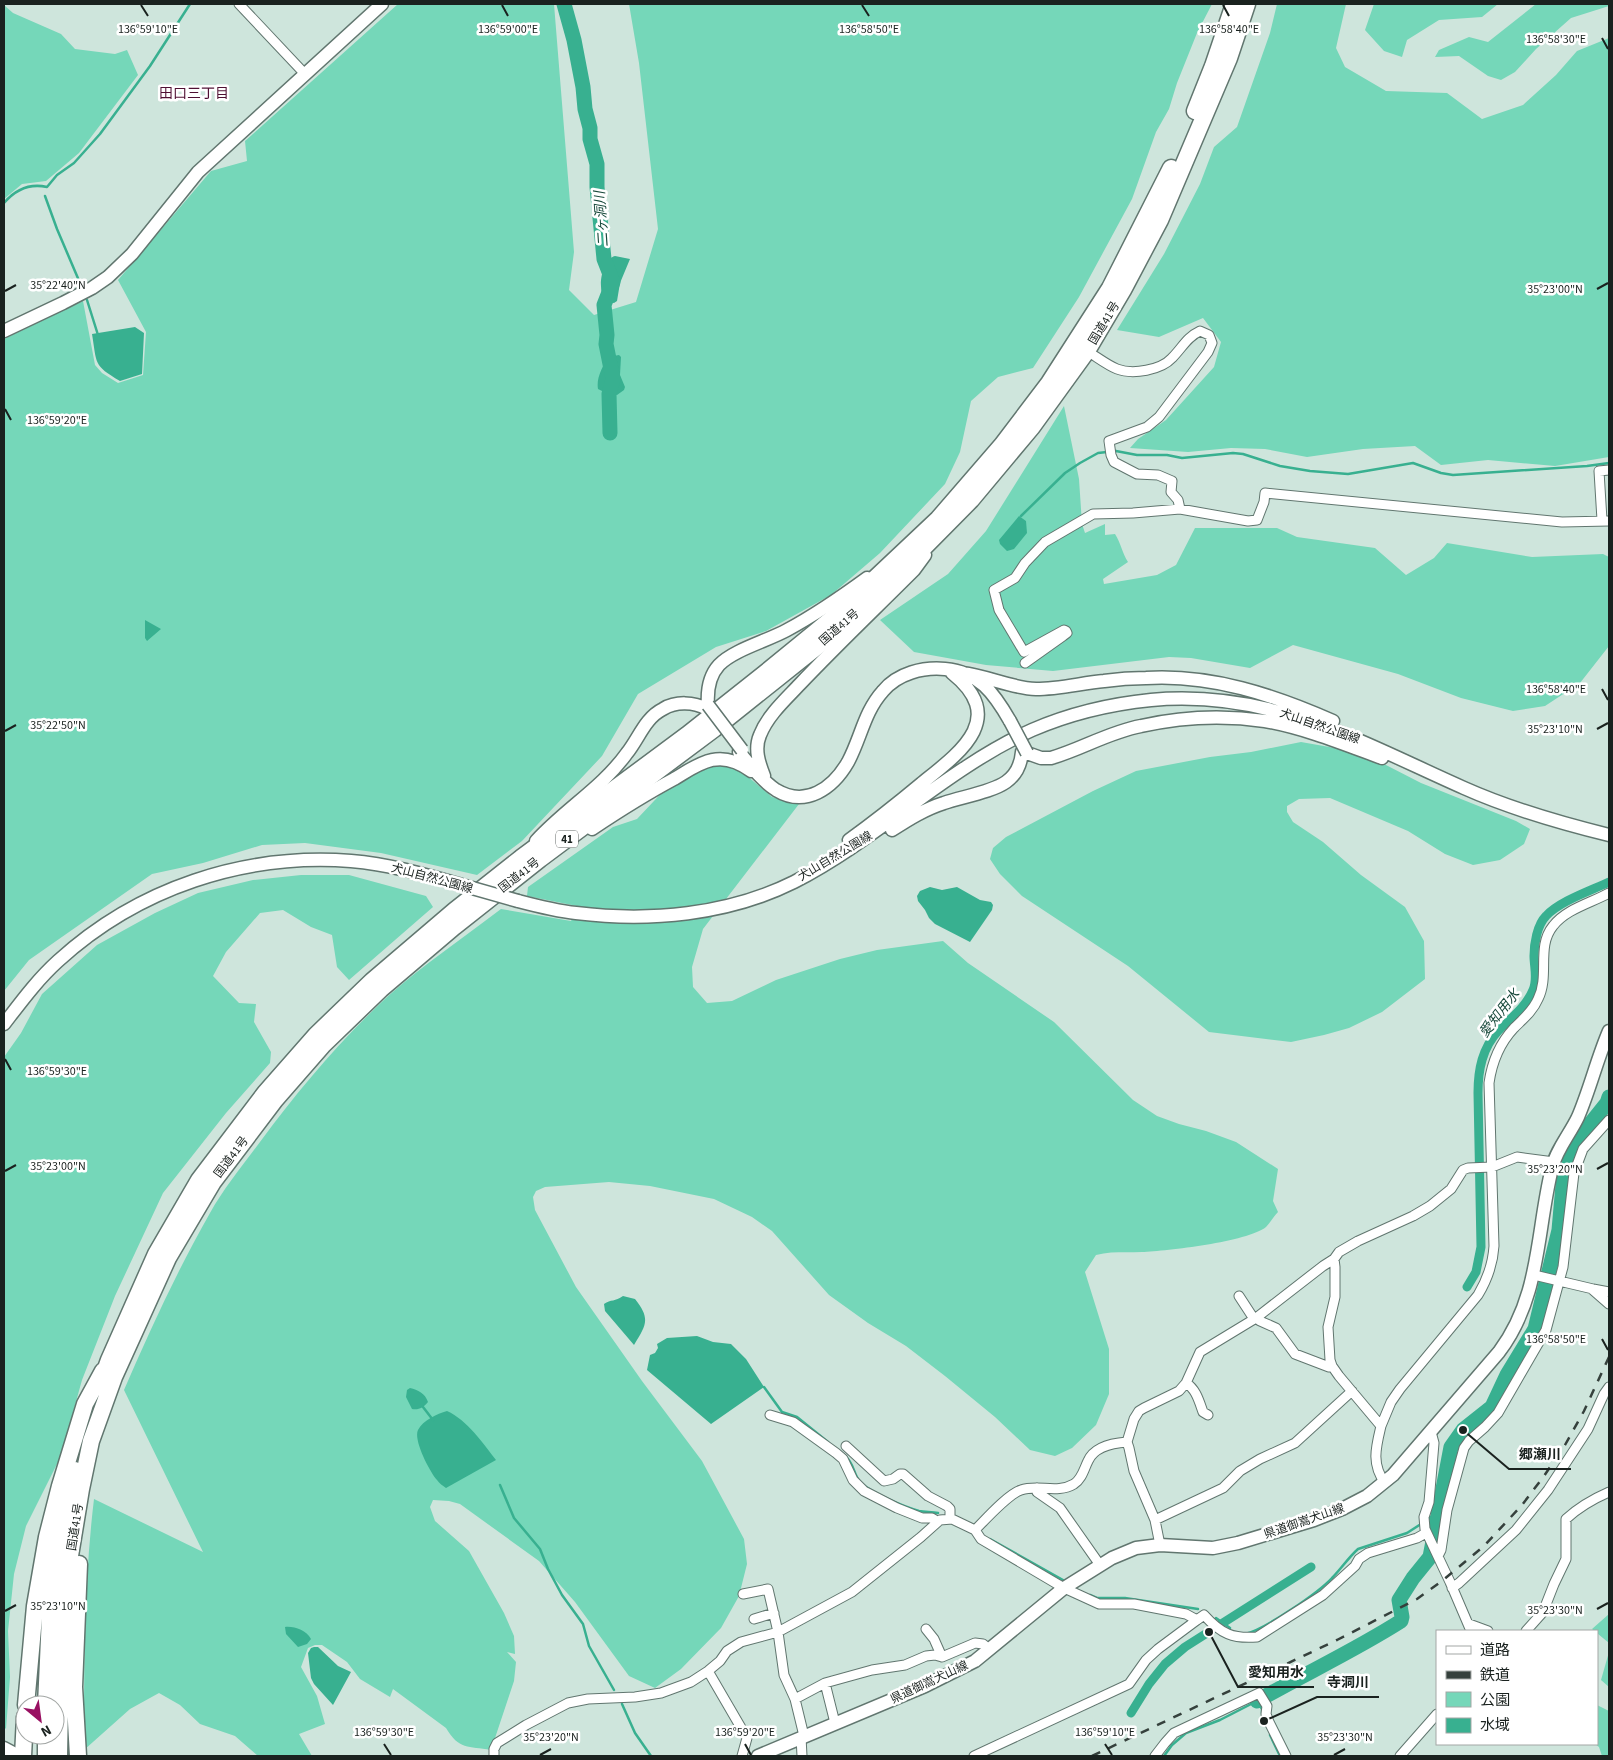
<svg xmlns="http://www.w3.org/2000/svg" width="1613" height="1760" font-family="'Source Sans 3','Noto Sans JP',sans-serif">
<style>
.green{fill:#75d7b9}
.water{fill:#38b090}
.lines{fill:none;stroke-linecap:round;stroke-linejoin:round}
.stream{stroke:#38b090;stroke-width:2.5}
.canal{stroke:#38b090;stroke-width:9}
.river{stroke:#38b090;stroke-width:15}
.street-casing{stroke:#61766f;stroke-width:11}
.secondary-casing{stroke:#61766f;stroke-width:15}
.highway-casing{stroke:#61766f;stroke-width:19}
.street{stroke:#fff;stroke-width:9}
.secondary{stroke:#fff;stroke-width:12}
.highway{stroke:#fff;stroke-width:16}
.rail{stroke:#35403c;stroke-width:2.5;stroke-dasharray:9 9;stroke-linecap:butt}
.secondary-bridge-casing{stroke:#61766f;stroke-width:15;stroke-linecap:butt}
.secondary-bridge{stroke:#fff;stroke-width:12}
.ticks{fill:none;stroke:#1a221f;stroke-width:2}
.labels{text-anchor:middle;stroke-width:5;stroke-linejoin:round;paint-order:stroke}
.shield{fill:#fff;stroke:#5f6462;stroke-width:1}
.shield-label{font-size:11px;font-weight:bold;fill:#1a221f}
.street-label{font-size:12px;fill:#1a221f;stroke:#fff}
.neighbourhood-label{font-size:14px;fill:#4f1033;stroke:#fff}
.water-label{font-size:14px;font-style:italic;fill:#18493b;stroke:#fff}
.ticks-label{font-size:12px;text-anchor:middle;fill:#1a221f;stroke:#fff;stroke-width:5;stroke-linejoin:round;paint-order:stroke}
.leader{fill:none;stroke:#1a221f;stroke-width:2}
.callout-dot{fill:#1a221f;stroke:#fff;stroke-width:2}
.callout-label{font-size:14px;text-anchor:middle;font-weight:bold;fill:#1a221f;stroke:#fff;stroke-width:5;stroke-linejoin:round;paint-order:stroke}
</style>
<rect width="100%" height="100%" fill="#cee5dc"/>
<path class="green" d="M398 4H554L574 252 569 290 594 315 636 302 658 229 639 63 629 4H1212L1197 33 1177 83 1169 109 1156 132 1132 199 1079 297 1033 368 998 377 971 401 960 452 945 484 880 553 831 595 766 631 716 647 638 694 602 756 522 841 477 875 381 853 305 843 262 845 203 863 152 874 29 960 4 991V339L83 301 95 365 102 373 118 383 143 375 146 332 118 280 211 171 247 161 245 141Z
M1277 4H1346L1336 48 1345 67 1386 91 1447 93 1482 119 1523 105 1556 75 1577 51 1609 38V457L1555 466 1488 460 1441 465 1415 446 1363 449 1307 457 1265 449 1231 448 1188 452 1130 448 1138 439 1166 420 1214 367 1221 342 1203 318 1159 337 1117 330 1164 254 1200 184 1214 147 1237 127 1270 33Z
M1374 4H1498L1482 17 1439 20 1407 40 1402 57 1384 51 1365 30Z
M1536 4H1609V6L1571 18 1536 49 1515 72 1501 80 1488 76 1459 56 1435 57 1439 50 1469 37 1488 42Z
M4 5 13 13 61 34 75 49 115 54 127 50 138 75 79 153 46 181 22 184 4 199Z
M1064 406 1079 479 1082 524 1085 533 1105 524V535L1115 534C1121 543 1122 553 1128 562L1103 579 1104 584 1157 575 1176 565 1195 528H1277L1297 537 1375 548 1406 575 1434 558 1447 543 1532 557 1603 554 1609 557V646L1580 683 1545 706 1513 711 1461 698 1398 674 1293 645 1250 668 1191 658 1169 657 1053 671 986 665 914 652 880 620 948 574 986 531Z
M1301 742 1335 748 1384 764 1421 783 1516 821 1530 829 1524 844 1500 860 1473 865 1445 854 1408 831 1330 798 1299 799 1287 806V812L1293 822 1323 842 1361 875 1405 907 1424 941 1425 979 1382 1012 1349 1028 1324 1035 1291 1042 1209 1032 1128 966 1022 896 1000 874 990 859 993 848 1006 837 1093 791 1136 771 1210 757 1251 752Z
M717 764 739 769 772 797 799 804 703 929 692 967 693 987 707 1003 732 1001 776 980 840 959 877 950 943 941 968 963 1054 1022 1133 1100 1157 1116 1179 1124 1206 1131 1236 1142 1278 1169 1273 1201 1278 1212C1274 1216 1270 1223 1266 1227 1247 1242 1167 1251 1142 1252 1126 1253 1111 1251 1096 1255L1085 1272 1109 1349V1394L1096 1425 1072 1448 1055 1456 1030 1450 995 1417 945 1376 906 1346 868 1323 829 1295 772 1231 752 1217 714 1199 650 1186 609 1182 545 1187 536 1191 533 1197 535 1210 576 1287 642 1381 702 1461 744 1539 747 1564 739 1596 721 1628 681 1669 655 1688 629 1676 575 1602 539 1561 460 1504 449 1501 433 1500 430 1507 435 1521 469 1551 504 1613 514 1636 515 1654 507 1652 516 1662 514 1681 491 1750C468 1746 459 1750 446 1728L393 1689 390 1697 360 1679 347 1662 322 1645H315L308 1648 301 1667 317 1696 325 1724 299 1734 312 1756H258L235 1736 200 1724 180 1705 159 1693 130 1709 84 1750C84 1666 84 1582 94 1499L203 1552 124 1390C150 1330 177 1271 210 1213 224 1188 243 1165 260 1142 300 1088 338 1043 387 997 423 965 463 938 501 909L571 921 577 906 527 896 528 887 613 827 637 819 670 784Z
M301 875H349L426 896 433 907 349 980 337 967 332 935 311 927 283 910 260 913 226 952 213 976 239 1003 256 1004 254 1022 271 1052 270 1063 226 1113 163 1193 115 1296 82 1380 61 1456 26 1526 14 1574 8 1631 10 1677 6 1729 4 1727V1057L21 1033 42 994 97 945 155 913 198 893 253 880Z
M1609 1614V1643L1592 1629Z
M1609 1652V1687L1601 1680Z
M1597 1705 1609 1711V1756H1602L1599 1747 1595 1744H1597Z"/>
<path class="water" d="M615 256 630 259 620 283 617 301 614 303 605 301C597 290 601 260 615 256Z
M135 327 144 333 142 374 120 381C93 365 97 364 92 334Z
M619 355 621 357 620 375 625 387 624 390 617 395 602 391 598 389C596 378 603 366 608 357Z
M1019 516 1026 521 1027 533 1014 549 1007 551 1000 544 999 540Z
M145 620 161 629 147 641 145 638Z
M930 887 942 890 957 887 980 900 991 902 993 905 992 910 970 942 935 924 929 918 925 910 918 901 917 896 920 891Z
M623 1296 635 1299C651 1319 646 1325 634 1345L605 1311 604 1304C611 1299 615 1302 623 1296Z
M697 1336 713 1342 731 1344 746 1359 764 1387 711 1424 647 1370 650 1355 655 1353 658 1348 657 1344 667 1338Z
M410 1388C418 1390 425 1393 428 1402 423 1408 419 1410 412 1409L406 1397 407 1390Z
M447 1411C467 1420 483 1443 496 1460L446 1488C443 1486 439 1483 437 1480 430 1472 413 1440 418 1430 423 1420 437 1414 447 1411Z
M285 1627C294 1626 306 1630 311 1639L307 1644 298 1647 286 1634Z
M314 1647H318L338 1666 351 1672 333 1705 314 1684 311 1678 308 1653 311 1648Z"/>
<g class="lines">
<path class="stream" d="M45 196 57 229 80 283
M4 203C15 190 29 183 47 187L57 175 74 163 100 134 150 66 190 4
M87 300 98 335
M1021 516 1065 473 1080 463 1098 453 1116 451 1137 455H1167L1182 458 1233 453 1243 454 1280 466 1310 471 1348 474 1413 463 1441 473 1453 475 1587 466 1609 463
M1607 1103 1609 1105
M764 1387 782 1412 797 1417 828 1442
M423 1407 433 1420
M845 1456C855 1464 853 1475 861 1483 872 1493 904 1507 919 1511 925 1512 932 1512 938 1513
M500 1485 514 1518 540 1549 548 1569 562 1595 583 1624 589 1646 614 1690
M1426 1521 1431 1517H1437
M990 1539 1063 1580
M1090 1595 1097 1598H1125L1198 1609
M1216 1618 1230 1628
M1245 1634C1264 1630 1318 1593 1332 1578 1341 1569 1348 1558 1358 1549L1407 1533 1421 1524
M622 1704 635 1733 651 1756
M1270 1735 1280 1756
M1164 1756 1172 1745 1186 1733 1220 1720 1257 1701 1262 1709V1713"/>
<path class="canal" d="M1467 1287 1476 1272 1481 1247 1478 1093C1478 1070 1482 1048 1499 1030 1512 1017 1526 1007 1533 990 1538 979 1534 967 1534 956 1534 944 1537 925 1546 916 1560 901 1590 891 1609 882
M1131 1713 1149 1684 1165 1664 1185 1647 1311 1567"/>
<path class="river" d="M564 4 574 40 583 87 585 109 590 128V139L597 164V187L604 259 613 282 604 305 607 335 606 344 613 379 609 394 610 433
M1257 1701C1304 1674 1354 1651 1401 1621L1402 1617 1399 1600 1413 1578 1430 1557 1451 1447 1463 1430 1492 1407 1507 1375 1535 1329 1559 1230 1564 1174 1575 1143 1607 1103 1609 1097"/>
<defs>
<path id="street" d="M239 4 304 73
M1087 351C1097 357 1107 365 1117 369 1133 375 1161 370 1172 358 1182 348 1187 337 1200 331L1209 335 1212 343 1208 352 1159 417 1147 427 1109 441 1111 455 1114 462 1137 474 1158 475 1172 481 1171 492 1178 500 1180 509
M1602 520 1599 471 1609 470
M1025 663 1063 636 1067 633 1066 631 1064 630 1024 652 999 610 994 590 1015 578 1025 563 1045 542 1093 514 1133 513 1180 509 1248 521 1257 520 1264 502 1265 493 1562 522 1609 521
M1334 1259 1335 1267V1297L1328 1327 1330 1360 1332 1366 1339 1376 1381 1426C1376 1447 1371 1464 1385 1483
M1534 1275 1593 1289 1609 1292
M1593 1290 1609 1304
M1239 1296 1254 1319
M1256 1318 1260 1321 1276 1328 1295 1354 1329 1367 1332 1366
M1186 1383C1196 1389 1199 1401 1203 1412L1208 1415
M770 1415 793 1422 836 1453 843 1459 853 1480 864 1491 897 1508 922 1518H932L937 1521
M1381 1426 1391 1402 1400 1389 1478 1295C1487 1280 1493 1263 1494 1246L1489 1083C1492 1062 1499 1044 1514 1028 1523 1019 1533 1011 1538 999 1550 975 1536 947 1553 926 1566 909 1591 903 1609 893
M1431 1432 1434 1443 1429 1502 1424 1517 1425 1529 1450 1582 1471 1631
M846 1446 884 1481 893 1479 900 1474H903L928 1496 947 1506 950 1509V1519
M1037 1488V1492L1060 1508 1100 1565
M1155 1520 1223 1488 1240 1471 1260 1459 1295 1443 1352 1391
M975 1530 981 1539 1064 1588 1099 1604H1134L1186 1614 1197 1620 1204 1615C1221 1634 1233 1639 1257 1637L1323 1595 1355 1566 1359 1559 1368 1553 1417 1538 1426 1533
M1160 1545 1155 1520 1134 1471 1129 1448 1127 1442 1134 1419 1139 1411 1144 1408 1179 1391 1186 1383 1200 1352 1256 1318 1323 1266 1334 1259 1339 1252 1358 1241 1413 1216 1430 1206 1451 1189 1463 1170 1468 1168 1492 1167 1517 1157 1554 1162
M1438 1556 1441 1550 1447 1510 1464 1448 1469 1441 1485 1427 1498 1413 1546 1330 1563 1267 1574 1173 1583 1149 1609 1120
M1452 1588 1459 1583 1516 1530 1548 1490 1588 1429 1604 1394 1609 1387
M743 1594 768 1589 778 1632 784 1675 795 1699 804 1736
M754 1619 774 1613
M1469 1624 1488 1631
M926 1629 934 1639 942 1657
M1526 1631 1543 1612 1554 1584 1566 1559V1519C1579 1507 1593 1499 1609 1492
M708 1671 747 1738 742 1756
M825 1683 835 1723
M795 1699 825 1683 872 1670 905 1665 926 1656 935 1655 942 1657 975 1643 983 1644 989 1649
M801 1737 802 1756
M494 1756V1749L497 1743 526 1725 568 1703 588 1699 635 1697 661 1693 691 1682 708 1671 720 1661 727 1651 741 1642 778 1632 852 1592 921 1537 940 1520 952 1519 975 1530C985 1520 1008 1494 1021 1490 1038 1484 1057 1494 1074 1484 1082 1479 1084 1469 1088 1461 1094 1447 1113 1443 1127 1442
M974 1756 1129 1684 1146 1660 1158 1649 1197 1620
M1155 1756 1165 1743 1174 1733 1259 1693 1267 1706 1266 1714 1269 1722 1286 1756
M1400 1756 1437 1714"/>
<path id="secondary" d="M4 331 63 303 92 288 108 277 132 254 198 172 382 4
M962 673C988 676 1010 688 1036 689 1059 689 1082 683 1104 681 1118 679 1132 678 1146 678 1211 674 1274 695 1333 721
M708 705C707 691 709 676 719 665 733 650 767 641 787 630 815 615 841 597 867 578
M739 752C750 765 762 781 776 790 806 808 833 788 848 762 861 738 864 712 883 691 898 673 923 667 945 669 979 672 994 693 1010 721
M1027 753 1041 758H1051C1082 749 1109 732 1141 726 1181 717 1224 715 1265 721 1305 728 1344 744 1382 758
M764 776C759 763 754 749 760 735 768 715 785 700 800 684 837 645 876 608 914 570L925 555
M592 829C619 811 646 794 674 779 686 772 698 763 712 760 726 757 739 762 751 771
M892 830C909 819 925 809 944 803 961 797 992 792 1006 782 1016 775 1021 764 1022 752
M849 840C874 822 898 803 922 783 961 752 1008 718 952 673
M536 841C565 809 602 788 627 753 639 738 645 718 663 709 676 701 694 702 707 709
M518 901C537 906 557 911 576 913 649 922 728 915 794 882 878 839 946 769 1032 730 1069 714 1111 704 1151 700 1271 689 1360 742 1464 788 1511 809 1560 823 1609 835
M4 1024C21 1002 37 980 58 961 138 888 244 853 351 861 388 864 423 874 458 884
M4 1748 19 1756
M758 1756 925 1686 975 1661 1064 1588 1112 1558 1136 1548 1160 1545 1213 1548 1238 1543 1314 1520 1342 1509 1367 1496 1393 1475 1499 1352C1541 1296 1536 1233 1552 1168 1556 1150 1570 1134 1578 1117 1590 1089 1597 1059 1609 1031"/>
<path id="highway" d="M1195 111 1213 66 1234 4
M101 1382 109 1360 156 1254 199 1180 265 1093 316 1035 372 981 454 911 521 858 687 735 764 674 835 616 938 519 1002 445 1049 383 1110 288 1171 168
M26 1705 35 1606 47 1537 60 1486 85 1404 103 1371
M46 1705 50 1616 60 1538 75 1470
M46 1735V1756
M23 1756 25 1717
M59 1756 61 1647 63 1611 67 1574 81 1489 91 1441 114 1377 168 1258 213 1182 275 1100 323 1045 381 989 454 927 540 859 714 729 823 642 884 588 971 500 1032 427 1087 351 1123 290 1160 220 1229 58 1247 4
M78 1756 74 1687 79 1564"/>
</defs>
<use href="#street" class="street-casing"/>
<use href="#secondary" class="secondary-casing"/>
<use href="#highway" class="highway-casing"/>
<use href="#street" class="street"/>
<use href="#secondary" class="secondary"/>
<use href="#highway" class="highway"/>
<path class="rail" d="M1092 1756 1337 1640 1417 1599 1442 1581 1484 1546 1522 1505 1544 1476 1565 1445 1584 1411 1609 1357"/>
<defs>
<path id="secondary-bridge" d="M708 705 742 750
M1010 721 1027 753
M458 884 518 901"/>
</defs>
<use href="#secondary-bridge" class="secondary-bridge-casing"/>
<use href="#secondary-bridge" class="secondary-bridge"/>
</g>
<path class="ticks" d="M141 5 148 16M502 5 508 16M862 5 869 16M1223 5 1229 16M1602 38 1608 49M1597 289 1608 283M5 291 16 285M5 409 11 420M1602 689 1608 700M1597 729 1608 723M5 731 16 725M5 1059 11 1070M1597 1169 1608 1163M5 1171 16 1165M1602 1339 1608 1350M1597 1609 1608 1603M5 1611 16 1605M384 1744 391 1755M745 1744 751 1755M1105 1744 1112 1755M540 1755 551 1749M1334 1755 1345 1749"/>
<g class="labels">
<rect class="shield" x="556" y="830.5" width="22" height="17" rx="4"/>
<g class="shield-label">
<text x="567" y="843">41</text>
</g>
<g class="street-label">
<text transform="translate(1104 323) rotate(-59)" y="4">国道41号</text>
<text transform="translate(839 627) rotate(-41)" y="4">国道41号</text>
<text transform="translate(1320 726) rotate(19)" y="4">犬山自然公園線</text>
<text transform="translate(835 856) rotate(-31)" y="4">犬山自然公園線</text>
<text transform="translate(519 875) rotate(-38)" y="4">国道41号</text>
<text transform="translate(432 878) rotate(15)" y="4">犬山自然公園線</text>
<text transform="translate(231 1157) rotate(-53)" y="4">国道41号</text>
<text transform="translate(1304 1521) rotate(-19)" y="4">県道御嵩犬山線</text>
<text transform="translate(75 1527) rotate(-81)" y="4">国道41号</text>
<text transform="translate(929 1682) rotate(-25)" y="4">県道御嵩犬山線</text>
</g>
<g class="neighbourhood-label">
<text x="194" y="98">田口三丁目</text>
</g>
<g class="water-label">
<text transform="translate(601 219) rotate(-94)" y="5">二ヶ洞川</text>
<text transform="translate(1499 1013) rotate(-52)" y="5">愛知用水</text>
</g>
</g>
<g class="ticks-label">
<text x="148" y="33">136°59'10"E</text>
<text x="508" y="33">136°59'00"E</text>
<text x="869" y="33">136°58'50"E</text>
<text x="1229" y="33">136°58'40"E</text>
<text x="1556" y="43">136°58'30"E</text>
<text x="58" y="289">35°22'40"N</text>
<text x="1555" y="293">35°23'00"N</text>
<text x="57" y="424">136°59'20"E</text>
<text x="1556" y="693">136°58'40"E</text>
<text x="58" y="729">35°22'50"N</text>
<text x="1555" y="733">35°23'10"N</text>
<text x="57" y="1075">136°59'30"E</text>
<text x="58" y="1170">35°23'00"N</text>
<text x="1555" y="1173">35°23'20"N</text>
<text x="1556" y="1343">136°58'50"E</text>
<text x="58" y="1610">35°23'10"N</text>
<text x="1555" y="1614">35°23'30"N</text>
<text x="384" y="1736">136°59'30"E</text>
<text x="745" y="1736">136°59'20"E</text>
<text x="1105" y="1736">136°59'10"E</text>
<text x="551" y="1741">35°23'20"N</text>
<text x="1345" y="1741">35°23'30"N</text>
</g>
<path class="leader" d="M1463 1430L1509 1469H1571M1209 1632L1238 1687H1314M1264 1721L1317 1697H1379"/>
<g class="callout-dot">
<circle cx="1463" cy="1430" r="5"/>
<circle cx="1209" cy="1632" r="5"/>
<circle cx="1264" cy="1721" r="5"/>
</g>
<g class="callout-label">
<text x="1540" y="1459">郷瀬川</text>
<text x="1276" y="1677">愛知用水</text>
<text x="1348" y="1687">寺洞川</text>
</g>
<rect width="1613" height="1760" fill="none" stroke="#1a221f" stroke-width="10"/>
<rect x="1436" y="1630" width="162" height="115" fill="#ffffff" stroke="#a3a7a5"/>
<rect x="1446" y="1646" width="25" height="8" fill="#ffffff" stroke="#a3a7a5"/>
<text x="1480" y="1655" font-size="15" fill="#1a221f">道路</text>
<rect x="1446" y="1671" width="25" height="8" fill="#35403c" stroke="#a3a7a5"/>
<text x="1480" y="1680" font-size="15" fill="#1a221f">鉄道</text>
<rect x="1446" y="1692" width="25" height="15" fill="#75d7b9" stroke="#a3a7a5"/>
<text x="1480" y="1705" font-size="15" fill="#1a221f">公園</text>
<rect x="1446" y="1718" width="25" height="15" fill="#38b090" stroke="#a3a7a5"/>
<text x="1480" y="1730" font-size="15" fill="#1a221f">水域</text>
<g transform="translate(40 1720) rotate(151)"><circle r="24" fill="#ffffff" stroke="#a3a7a5"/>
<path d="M0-4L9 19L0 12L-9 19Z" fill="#991062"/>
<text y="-8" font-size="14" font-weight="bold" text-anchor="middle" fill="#1a221f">N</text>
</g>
</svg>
